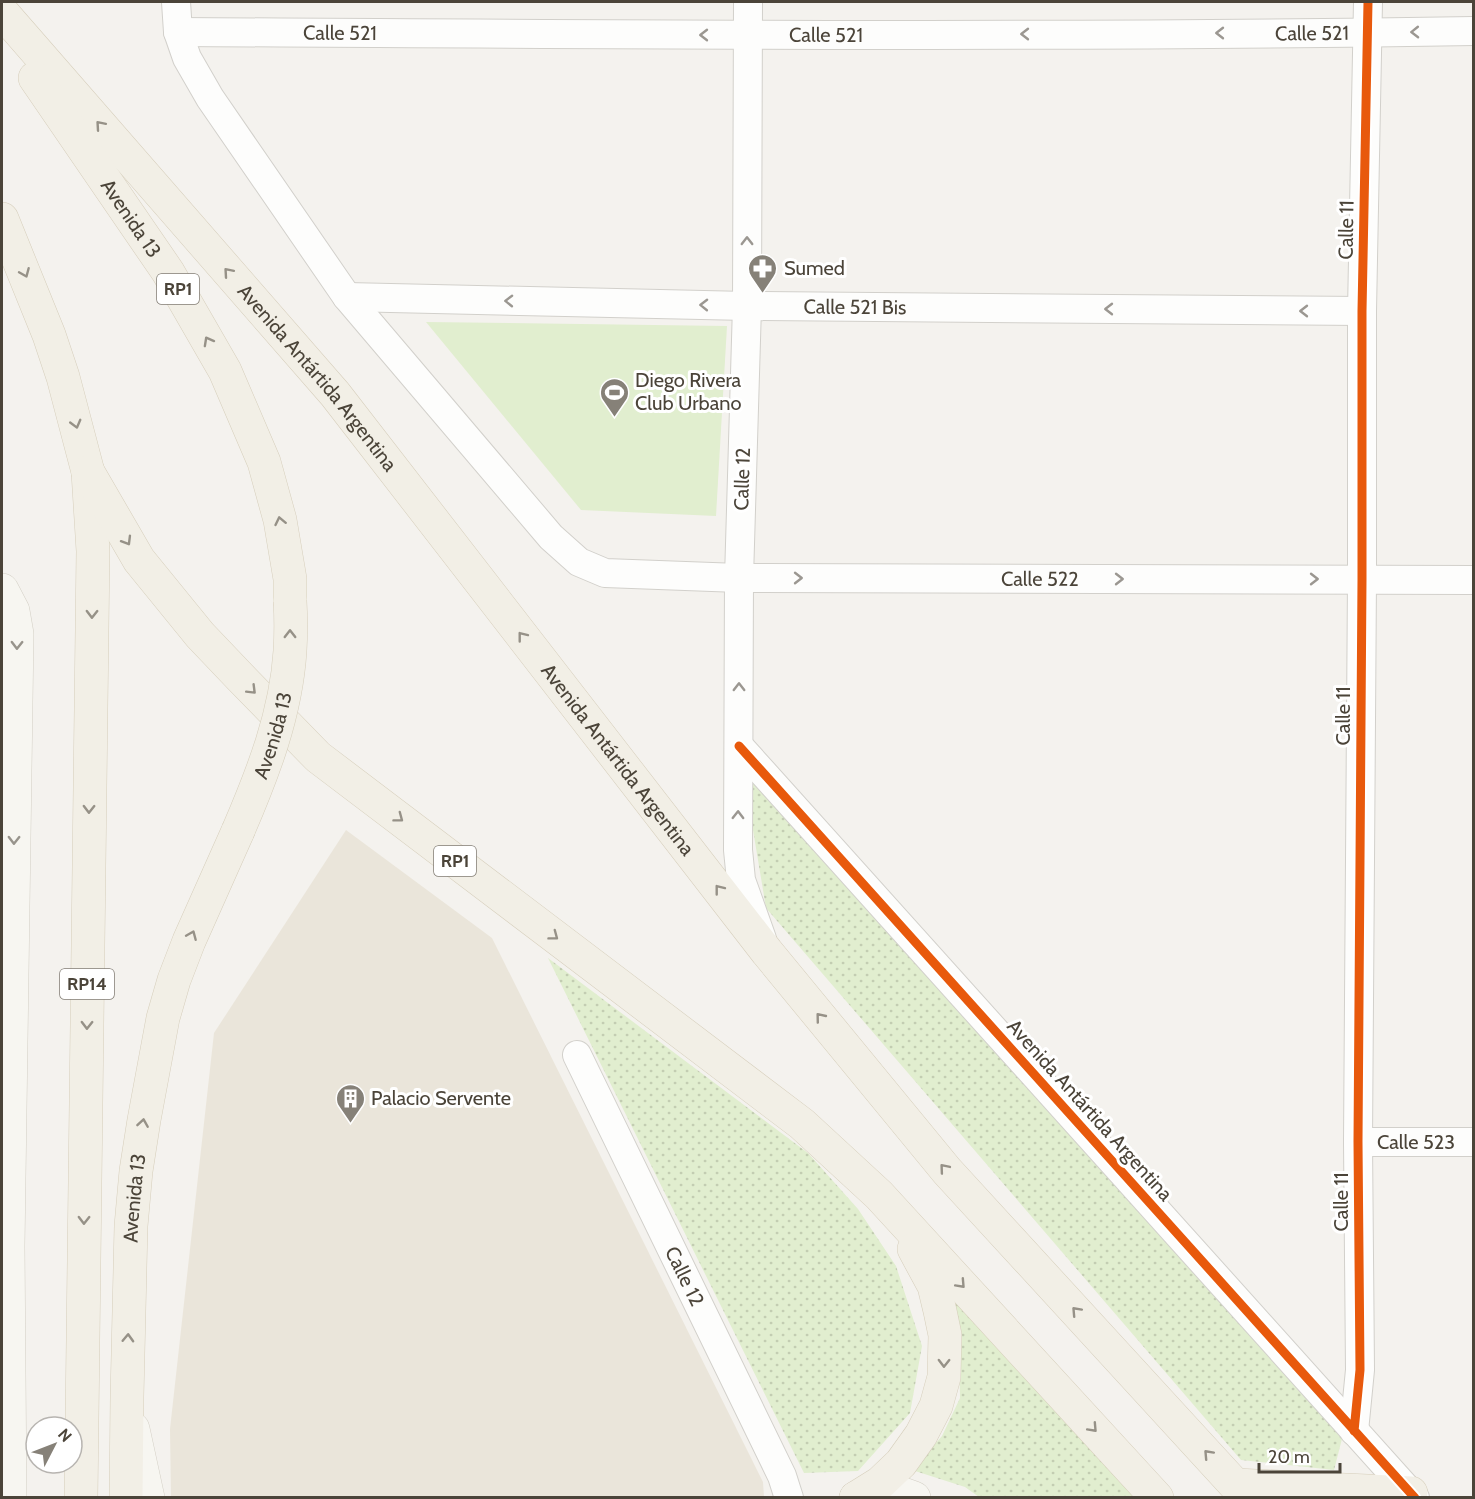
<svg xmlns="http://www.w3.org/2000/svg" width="1475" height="1499" font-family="Cabin,sans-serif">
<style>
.education{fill:#eae5da}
.grass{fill:url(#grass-dots)}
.pitch{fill:#e1eecf}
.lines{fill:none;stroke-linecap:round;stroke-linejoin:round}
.street-casing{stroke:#d2d0cb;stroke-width:30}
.secondary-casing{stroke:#d3cfc5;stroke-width:34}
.primary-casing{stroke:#d6cebb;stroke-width:34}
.street{stroke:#fdfdfc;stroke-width:28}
.secondary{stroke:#f7f6f1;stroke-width:33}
.primary{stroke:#f2efe6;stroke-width:33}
.primary-bridge-casing{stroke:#d6cebb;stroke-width:34;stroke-linecap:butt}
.primary-bridge{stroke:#f2efe6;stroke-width:33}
.cycleway-casing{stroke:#fff;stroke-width:13}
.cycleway{stroke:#e8590c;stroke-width:9}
.oneway{stroke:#9b9791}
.oneway2{stroke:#969187}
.oneway3{stroke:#98948c}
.labels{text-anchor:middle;stroke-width:6;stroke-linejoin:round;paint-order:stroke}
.shield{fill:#fff;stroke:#817c74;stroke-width:1.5}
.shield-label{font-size:18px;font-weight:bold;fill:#4b4439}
.street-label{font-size:20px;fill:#4b4439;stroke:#fff}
.poi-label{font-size:20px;fill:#4b4439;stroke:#fff;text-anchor:start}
</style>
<defs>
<pattern id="grass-dots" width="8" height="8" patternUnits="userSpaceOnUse" patternTransform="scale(1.5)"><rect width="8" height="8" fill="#e1eecf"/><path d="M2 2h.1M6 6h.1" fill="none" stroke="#c3cdb2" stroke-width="1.8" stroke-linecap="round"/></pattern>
</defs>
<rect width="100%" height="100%" fill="#f4f2ee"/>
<path class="education" d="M346 830 492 938 763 1482 764 1497H171L170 1429 214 1033Z"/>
<path class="grass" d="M739 746 1343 1435 1334 1470 1241 1460 766 908Z
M548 958 808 1153 858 1209 896 1266 922 1346 910 1413 858 1471 804 1473Z
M949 1291 1135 1497H979L965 1487 912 1470 942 1436 960 1398 959 1349Z"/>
<path class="pitch" d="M426 322 727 326 716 516 581 510Z"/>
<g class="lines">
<defs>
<g id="street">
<path id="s1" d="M176 2 178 32 187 58 210 98 347 297 551 537 579 562 605 573 739 578 1474 580"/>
<path d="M748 2 747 306 739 578 738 850 741 880 762 939"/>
<path id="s2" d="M178 32C610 34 1042 38 1474 31"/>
<path id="s3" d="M347 297 747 306 1362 311"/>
<path d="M739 746 1415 1498"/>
<path id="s4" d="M577 1055 782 1476 789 1498"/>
<path id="s5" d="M1358 1142H1474"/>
<path d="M1354 1431 1360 1370 1358 1142 1362 579V311L1368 2"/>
</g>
<path id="secondary" d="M2 590 13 611 17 634 8 1246 10 1498
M133 1429 148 1498
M856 1498 903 1494 914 1498"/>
<g id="primary">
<path id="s6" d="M2 12 335 394 767 952 947 1171 1247 1498"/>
<path id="s7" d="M35 78 168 272 225 371 264 462 280 520 290 579V601"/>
<path d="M2 219 49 335 63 377 88 472 93 551 81 1498"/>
<path d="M88 472 139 560 200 635 240 677 318 757 802 1124 879 1195 1157 1498"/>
<path d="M1236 1485 1411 1493"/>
<path id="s8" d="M126 1498 127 1397 131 1226 136 1171 144 1120 163 1018 174 980 189 941 238 831"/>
<path d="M856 1498 880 1483 901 1463 921 1435 936 1406 944 1377 945 1335 940 1311 934 1286 914 1249"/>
</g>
</defs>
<use href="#street" class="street-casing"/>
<use href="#secondary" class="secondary-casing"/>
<use href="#primary" class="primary-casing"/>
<use href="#street" class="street"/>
<use href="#secondary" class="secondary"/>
<use href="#primary" class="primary"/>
<defs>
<g id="primary-bridge">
<path id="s9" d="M238 831C263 773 286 714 290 651 291 634 291 617 290 601"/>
</g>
</defs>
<use href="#primary-bridge" class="primary-bridge-casing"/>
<use href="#primary-bridge" class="primary-bridge"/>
<defs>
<path id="cycleway" d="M739 746 1415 1498
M1354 1431 1360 1370 1358 1142 1362 579V311L1368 2"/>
</defs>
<use href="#cycleway" class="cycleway-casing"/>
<use href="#cycleway" class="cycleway"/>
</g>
<defs><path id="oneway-chevron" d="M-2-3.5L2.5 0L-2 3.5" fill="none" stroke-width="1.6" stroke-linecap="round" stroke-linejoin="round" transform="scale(1.5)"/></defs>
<g class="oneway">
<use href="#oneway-chevron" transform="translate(1415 32) rotate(179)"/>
<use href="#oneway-chevron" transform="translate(1220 33) rotate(180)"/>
<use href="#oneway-chevron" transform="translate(1025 34) rotate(180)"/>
<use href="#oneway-chevron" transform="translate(704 35) rotate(-180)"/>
<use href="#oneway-chevron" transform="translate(747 241) rotate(-90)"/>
<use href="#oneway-chevron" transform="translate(509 301) rotate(-179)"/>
<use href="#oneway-chevron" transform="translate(704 305) rotate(-179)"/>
<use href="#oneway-chevron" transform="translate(1109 309) rotate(-180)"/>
<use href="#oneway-chevron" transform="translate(1304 311) rotate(-180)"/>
<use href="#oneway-chevron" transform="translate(798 578)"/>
<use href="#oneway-chevron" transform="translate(1119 579)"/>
<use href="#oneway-chevron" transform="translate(1314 579)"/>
<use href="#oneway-chevron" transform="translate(739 687) rotate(-90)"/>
<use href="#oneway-chevron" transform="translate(738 815) rotate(-89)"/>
</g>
<g class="oneway2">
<use href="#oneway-chevron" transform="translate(100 125) rotate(-131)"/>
<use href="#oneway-chevron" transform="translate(228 272) rotate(-131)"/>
<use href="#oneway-chevron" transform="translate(25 273) rotate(67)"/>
<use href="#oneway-chevron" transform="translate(208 341) rotate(-119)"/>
<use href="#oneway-chevron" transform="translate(76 424) rotate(75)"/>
<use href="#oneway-chevron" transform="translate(280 521) rotate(-102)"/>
<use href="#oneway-chevron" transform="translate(127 541) rotate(59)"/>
<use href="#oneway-chevron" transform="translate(92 614) rotate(91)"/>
<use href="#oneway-chevron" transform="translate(290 634) rotate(-90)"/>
<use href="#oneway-chevron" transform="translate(522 636) rotate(-128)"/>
<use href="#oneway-chevron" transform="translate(252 690) rotate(45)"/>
<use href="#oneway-chevron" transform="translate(89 809) rotate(91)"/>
<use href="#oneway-chevron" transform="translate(399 818) rotate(37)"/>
<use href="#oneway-chevron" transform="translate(719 889) rotate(-128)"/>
<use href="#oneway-chevron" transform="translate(192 935) rotate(-67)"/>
<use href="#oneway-chevron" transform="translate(554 936) rotate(37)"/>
<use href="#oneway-chevron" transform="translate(820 1017) rotate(-129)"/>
<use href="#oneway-chevron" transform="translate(87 1025) rotate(91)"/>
<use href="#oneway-chevron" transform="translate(143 1123) rotate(-81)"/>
<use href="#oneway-chevron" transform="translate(944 1168) rotate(-130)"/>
<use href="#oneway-chevron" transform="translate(84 1220) rotate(91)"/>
<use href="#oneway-chevron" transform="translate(961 1284) rotate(47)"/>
<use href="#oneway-chevron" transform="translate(1076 1311) rotate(-133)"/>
<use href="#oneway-chevron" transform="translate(128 1338) rotate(-88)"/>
<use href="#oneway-chevron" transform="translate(944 1363) rotate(91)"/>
<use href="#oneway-chevron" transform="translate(1093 1428) rotate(47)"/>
<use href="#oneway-chevron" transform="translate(1208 1454) rotate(-133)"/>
</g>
<g class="oneway3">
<use href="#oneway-chevron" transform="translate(17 645) rotate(91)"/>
<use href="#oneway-chevron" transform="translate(14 840) rotate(91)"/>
</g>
<defs>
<symbol id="pharmacy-pin" viewBox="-11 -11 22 30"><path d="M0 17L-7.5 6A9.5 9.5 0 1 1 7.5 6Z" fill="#868178" stroke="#fff"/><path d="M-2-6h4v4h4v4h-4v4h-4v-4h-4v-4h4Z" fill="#fff"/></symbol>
<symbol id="stadium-pin" viewBox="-11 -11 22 30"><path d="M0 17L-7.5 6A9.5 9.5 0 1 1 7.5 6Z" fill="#868178" stroke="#fff"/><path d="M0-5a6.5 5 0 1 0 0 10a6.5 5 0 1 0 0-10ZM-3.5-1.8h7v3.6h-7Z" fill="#fff"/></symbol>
<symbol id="building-pin" viewBox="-11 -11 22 30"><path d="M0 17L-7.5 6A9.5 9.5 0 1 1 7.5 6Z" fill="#868178" stroke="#fff"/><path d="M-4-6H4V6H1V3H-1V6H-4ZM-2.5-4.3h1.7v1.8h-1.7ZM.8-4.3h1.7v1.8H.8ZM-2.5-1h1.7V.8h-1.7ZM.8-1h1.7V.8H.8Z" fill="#fff"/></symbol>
</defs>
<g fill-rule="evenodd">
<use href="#pharmacy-pin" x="746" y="252" width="33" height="45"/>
<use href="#stadium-pin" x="598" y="376" width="33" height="45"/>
<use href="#building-pin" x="334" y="1082" width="33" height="45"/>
</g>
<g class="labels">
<g class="shield">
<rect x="157" y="274" width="42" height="30" rx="4.5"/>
<rect x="434" y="846" width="42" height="30" rx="4.5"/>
<rect x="60" y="969" width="54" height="30" rx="4.5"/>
</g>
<g class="shield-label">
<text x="178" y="295">RP1</text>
<text x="455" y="867">RP1</text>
<text x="87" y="990">RP14</text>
</g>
<g class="street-label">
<text dy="7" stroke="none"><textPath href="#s2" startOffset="162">Calle 521</textPath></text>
<text dy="7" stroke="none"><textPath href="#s2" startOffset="1134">Calle 521</textPath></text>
<text dy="7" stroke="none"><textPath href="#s2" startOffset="648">Calle 521</textPath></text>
<text dy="7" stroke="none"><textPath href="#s7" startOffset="170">Avenida 13</textPath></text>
<text transform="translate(1346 230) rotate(-89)" y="7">Calle 11</text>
<text dy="7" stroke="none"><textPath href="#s3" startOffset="508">Calle 521 Bis</textPath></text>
<text dy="7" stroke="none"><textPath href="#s6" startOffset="483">Avenida Antártida Argentina</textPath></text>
<text transform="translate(742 479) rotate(-88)" y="7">Calle 12</text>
<text dy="7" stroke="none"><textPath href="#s1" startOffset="1161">Calle 522</textPath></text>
<text transform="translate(1343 716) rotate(-90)" y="7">Calle 11</text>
<text dy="7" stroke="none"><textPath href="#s9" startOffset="102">Avenida 13</textPath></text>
<text dy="7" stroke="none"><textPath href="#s6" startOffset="969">Avenida Antártida Argentina</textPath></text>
<text transform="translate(1090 1110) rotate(48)" y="7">Avenida Antártida Argentina</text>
<text dy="7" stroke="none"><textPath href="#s5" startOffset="58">Calle 523</textPath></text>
<text dy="7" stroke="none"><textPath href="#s8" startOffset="300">Avenida 13</textPath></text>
<text transform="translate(1341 1202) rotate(-90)" y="7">Calle 11</text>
<text dy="7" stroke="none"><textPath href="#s4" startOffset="246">Calle 12</textPath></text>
</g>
<g class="poi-label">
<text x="784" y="275">Sumed</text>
<text x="635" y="387">Diego Rivera<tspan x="635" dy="23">Club Urbano</tspan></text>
<text x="371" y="1105">Palacio Servente</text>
</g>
</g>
<rect width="1475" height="1499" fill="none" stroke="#4b4439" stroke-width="6"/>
<g transform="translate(54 1445) rotate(48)"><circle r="28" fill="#ffffff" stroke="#b7b4b0" stroke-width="1.5"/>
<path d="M0-4.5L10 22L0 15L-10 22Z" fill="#868178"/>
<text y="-9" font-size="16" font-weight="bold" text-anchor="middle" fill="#4b4439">N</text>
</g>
<path d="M1259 1463v9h81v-9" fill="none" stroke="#4b4439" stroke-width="3"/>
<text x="1268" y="1463" font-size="18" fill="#4b4439" stroke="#ffffff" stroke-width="4.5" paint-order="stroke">20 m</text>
</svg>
